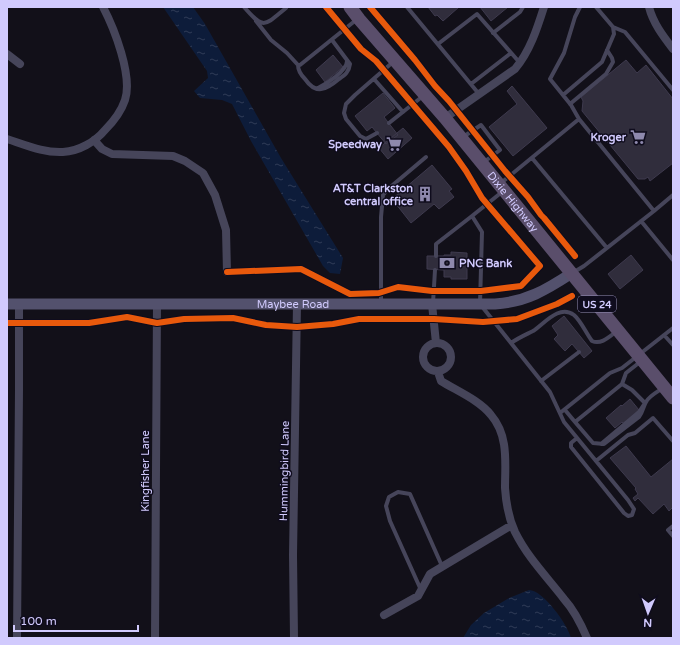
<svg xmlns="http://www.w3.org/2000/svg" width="680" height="645" font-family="'Varela Round',sans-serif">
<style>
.water{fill:url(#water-ripples)}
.building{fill:#302d3c;stroke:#3e3a4e}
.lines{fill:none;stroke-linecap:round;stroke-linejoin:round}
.lane{stroke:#46455a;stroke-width:4}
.street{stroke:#46455a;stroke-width:8}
.secondary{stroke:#53516d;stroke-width:11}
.primary{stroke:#5a4e6b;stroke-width:13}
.cycleway-casing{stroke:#0f0c1d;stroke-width:8}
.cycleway{stroke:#e8590c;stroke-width:6}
.labels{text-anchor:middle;stroke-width:3;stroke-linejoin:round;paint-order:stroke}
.shield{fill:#0f0c1d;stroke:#9791ba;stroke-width:1}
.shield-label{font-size:10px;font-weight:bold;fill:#d1cafd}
.poi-label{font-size:11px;font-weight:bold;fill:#d1cafd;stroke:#0f0c1d;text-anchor:end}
.street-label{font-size:11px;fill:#d1cafd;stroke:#0f0c1d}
</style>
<defs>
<pattern id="water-ripples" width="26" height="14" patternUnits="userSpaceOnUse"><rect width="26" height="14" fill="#0d1c3a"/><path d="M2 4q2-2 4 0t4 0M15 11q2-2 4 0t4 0" fill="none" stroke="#2f3c57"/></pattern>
</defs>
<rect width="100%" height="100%" fill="#121019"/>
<path class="water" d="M163 7H193L205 24 281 158 343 258 340 274 330 273 323 266 251 141 232 104 222 100 200 98 194 91 208 78 207 71Z
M529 590C543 590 568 625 571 638H463L471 625 484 613 509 598Z"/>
<path class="building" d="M428 7H459L443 21 437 15 435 16Z
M480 7H508L491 21Z
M333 55 343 67 325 82 316 70Z
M626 60 637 73 646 65 673 99V163L650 181 648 177 645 179H638L582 111 583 101 581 97Z
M512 86 547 128 513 156 489 127 517 104 507 91Z
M383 93 395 108 384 117 398 135 386 144 372 127 367 131 355 116Z
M403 128 412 138 388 159 379 148Z
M432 165 452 189 449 191 454 197 439 209 434 204 411 223 392 199Z
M451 252 467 253V279H451V277H444V270L427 269V256H444V255H451Z
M631 255 643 270 620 289 608 274Z
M564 316 592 351 584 358 572 344 565 351 554 339 558 335 552 326Z
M630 399 639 410 624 424 622 422 615 428 606 418 621 405 622 406Z
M626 446 651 477 673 459V507L669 511 664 504 653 514 638 498 635 501 633 498 638 494 635 489 636 488 610 458Z"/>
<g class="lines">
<path class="lane" d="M244 7C264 30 264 26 286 8
M407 7 479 94
M256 21 271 40 287 53 298 65H300L356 20
M613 27 625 32 673 90
M493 33 520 12 523 7
M438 44 477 14 520 63
M298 65C298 71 301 75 305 79 316 95 326 90 339 79 345 75 349 72 350 64L332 40
M374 79 403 112
M471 84 511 53
M318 88C326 84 347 71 347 61
M563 95 602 62 614 34 613 27 596 7
M570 104 606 74 613 62 612 58 607 50
M389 123 423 96
M377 133 366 139 360 136 346 119 344 113 346 104 355 95 393 62
M463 137 481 125 500 150 484 162
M532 158 607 248
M501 183 579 119
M502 192 472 216 482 232 480 304 550 392 564 422 628 500 634 509 632 515 628 516 624 513 571 447V443L577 438
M654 211 673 195
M641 221 673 260
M436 256V244L472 216
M574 272 584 266 654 211 579 119 571 105 550 79 564 53 575 17 580 7
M381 303V217L383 195 388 189 426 157
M433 303 435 270
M664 335 673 345
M511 343C518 338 525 335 533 331 544 324 559 304 574 315 581 321 586 333 592 341 601 345 609 337 617 331
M541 381 579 352
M565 410 575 422 622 384
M560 413 610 373 622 368 673 328
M575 422 593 443 604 444 639 417C643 412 643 407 646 402 649 396 657 392 663 388
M601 444 639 412 645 403 632 390 622 384 626 373 640 362
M596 461 628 435 635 433 653 418 673 441
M673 526 668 530 673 536
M421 590 390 521 386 506 389 497 398 492 410 494 442 566"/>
<path class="street" d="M649 7C653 23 663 36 673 49
M7 54 20 64
M445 118 515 69C530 51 537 29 544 7
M7 139C26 145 43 153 63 152 79 151 95 142 105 130 113 122 121 112 125 100 133 76 114 28 103 7
M94 140 102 149 112 154 173 156 185 161 203 173 215 195 226 230 227 272
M432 304 436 343
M423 357a14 14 0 1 1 28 0a14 14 0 1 1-28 0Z
M438 372 441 381C457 391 479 400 491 415 509 436 505 463 505 488 506 503 509 519 515 532 528 558 547 577 564 599 574 610 581 624 587 638
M384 615 418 596 430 574 512 525
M17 638 19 390V304
M155 638 157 304
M294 638 293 555 297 304"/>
<path class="secondary" id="s1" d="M7 304H495C526 302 546 290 572 273"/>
<path class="primary" id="s2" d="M350 7 359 19 445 118 673 398"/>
<defs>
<path id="cycleway" d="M370 7 415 60 435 86 449 101 505 171 528 197 541 215 544 218 575 256
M227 272 301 269 350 294 379 293 398 287 432 291H481L521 286 540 266 482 198 466 171 449 147 376 61 361 49 326 7
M7 323H89L127 317 157 323 184 319 233 318 266 325 297 327 333 324 359 319H434L483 322 517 319 557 304 572 296"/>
</defs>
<use href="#cycleway" class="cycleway-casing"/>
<use href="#cycleway" class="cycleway"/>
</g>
<defs>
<symbol id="supermarket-bare" viewBox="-9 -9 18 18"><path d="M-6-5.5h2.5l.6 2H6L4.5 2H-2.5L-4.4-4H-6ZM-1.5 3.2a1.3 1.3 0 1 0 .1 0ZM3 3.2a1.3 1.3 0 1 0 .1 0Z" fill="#8e89ad" stroke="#0f0c1d" stroke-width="2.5" paint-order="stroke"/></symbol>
<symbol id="building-bare" viewBox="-9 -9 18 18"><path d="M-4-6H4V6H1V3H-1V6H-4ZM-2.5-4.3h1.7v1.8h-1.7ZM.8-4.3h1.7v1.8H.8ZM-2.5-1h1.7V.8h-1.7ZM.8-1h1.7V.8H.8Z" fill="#8e89ad" stroke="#0f0c1d" stroke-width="2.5" paint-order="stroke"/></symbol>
<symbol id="bank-bare" viewBox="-9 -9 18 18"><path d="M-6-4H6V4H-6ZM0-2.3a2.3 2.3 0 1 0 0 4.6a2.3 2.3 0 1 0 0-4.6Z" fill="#8e89ad" stroke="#0f0c1d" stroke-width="2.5" paint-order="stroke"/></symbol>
</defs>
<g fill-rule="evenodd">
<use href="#supermarket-bare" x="627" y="126" width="22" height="22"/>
<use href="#supermarket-bare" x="383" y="133" width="22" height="22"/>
<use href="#building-bare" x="414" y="183" width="22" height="22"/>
<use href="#bank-bare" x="436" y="252" width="22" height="22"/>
</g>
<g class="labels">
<rect class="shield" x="578" y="296" width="38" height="16" rx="3"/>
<g class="shield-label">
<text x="597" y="308">US 24</text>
</g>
<g class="poi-label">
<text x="626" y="141">Kroger</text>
<text x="382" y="148">Speedway</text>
<text x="413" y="192">AT&amp;T Clarkston<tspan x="413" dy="13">central office</tspan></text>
<text x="459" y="267" text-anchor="start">PNC Bank</text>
</g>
<g class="street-label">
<text dy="4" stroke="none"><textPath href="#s2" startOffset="254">Dixie Highway</textPath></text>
<text dy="4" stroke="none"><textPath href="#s1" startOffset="286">Maybee Road</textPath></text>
<text transform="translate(145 471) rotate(-90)" y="4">Kingfisher Lane</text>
<text transform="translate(284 471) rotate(-89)" y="4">Hummingbird Lane</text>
</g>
</g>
<rect width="680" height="645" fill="none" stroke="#d1cafd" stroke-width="16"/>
<g transform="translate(648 613) rotate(182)" stroke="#0f0c1d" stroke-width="3" paint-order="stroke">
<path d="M0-3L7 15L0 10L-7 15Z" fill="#d1cafd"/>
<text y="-6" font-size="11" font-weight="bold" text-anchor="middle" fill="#d1cafd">N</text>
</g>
<path d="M14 625v6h124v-6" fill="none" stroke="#d1cafd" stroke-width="2"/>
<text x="20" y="625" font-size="12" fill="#d1cafd" stroke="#0f0c1d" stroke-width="3" paint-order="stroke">100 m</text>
</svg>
